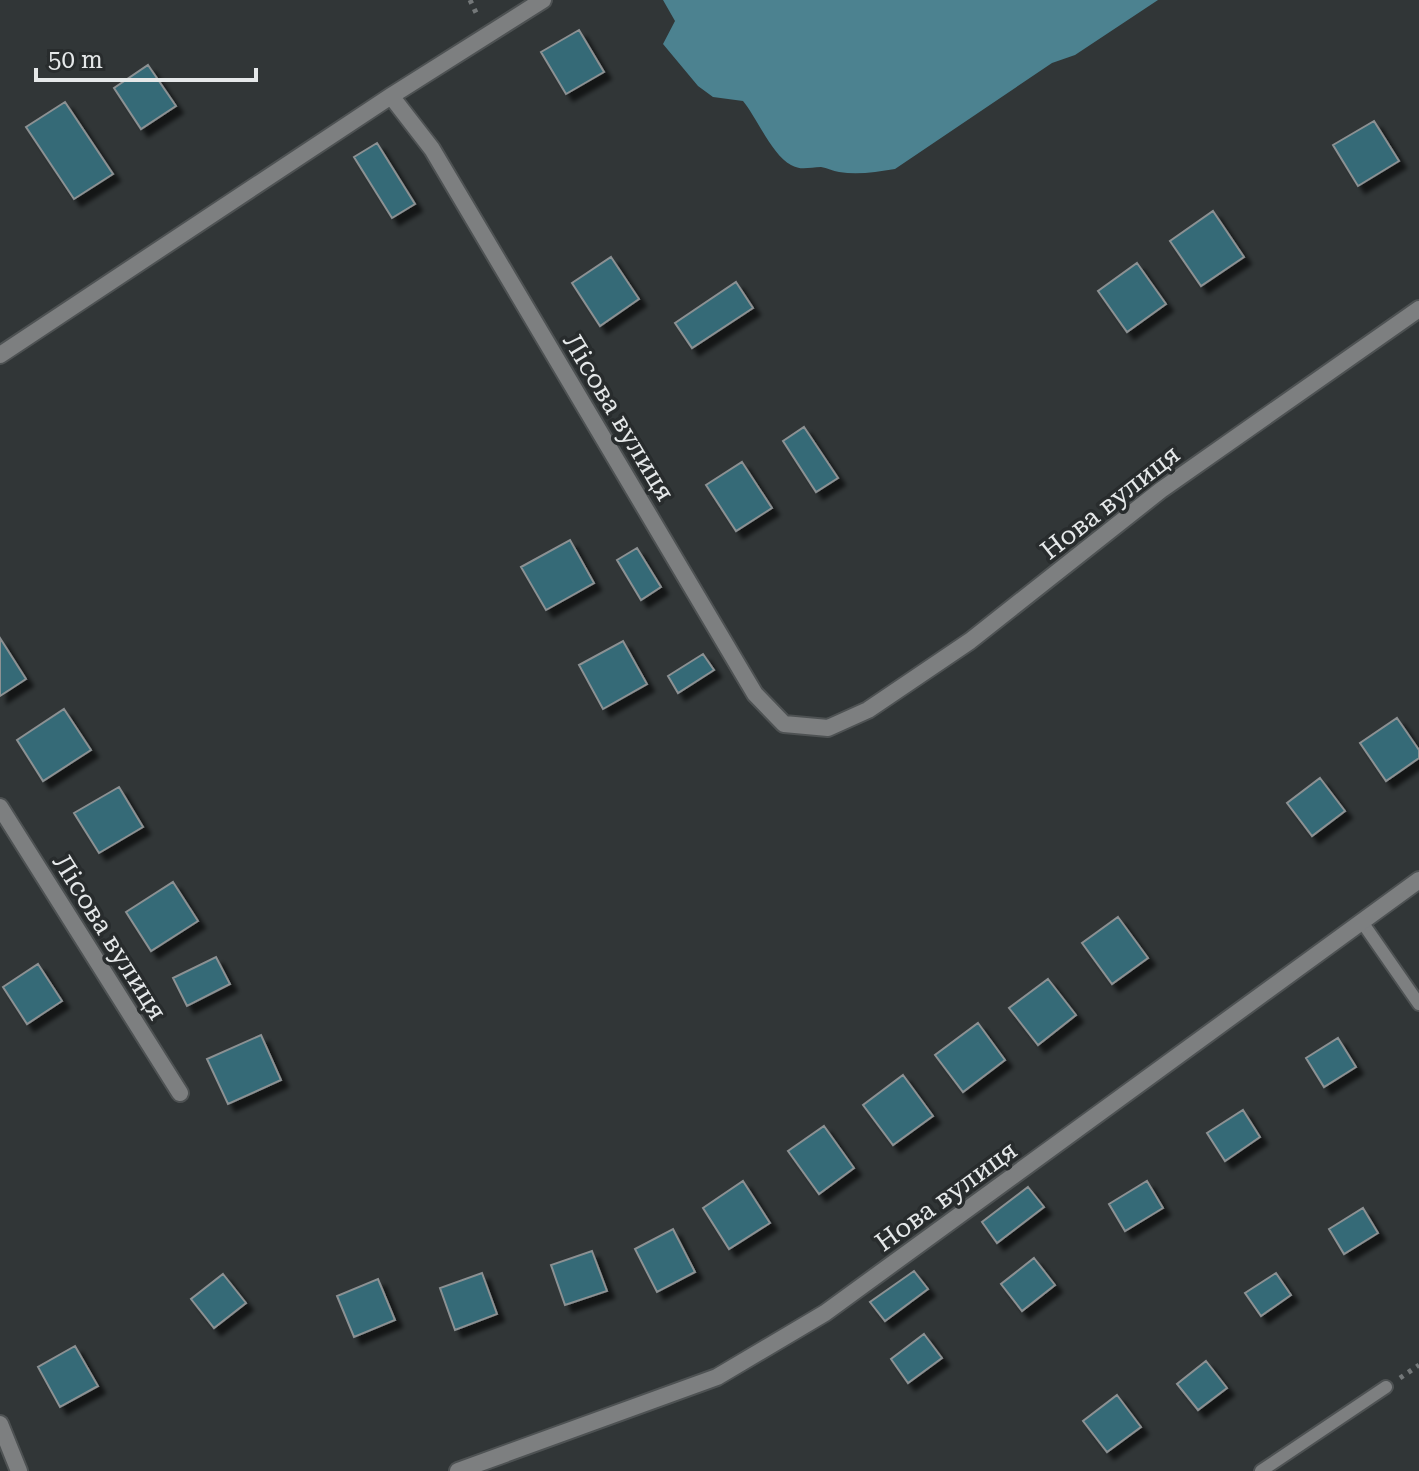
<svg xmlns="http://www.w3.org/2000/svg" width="1419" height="1471" font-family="'Roboto Serif',serif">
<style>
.water{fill:#4c8290}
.building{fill:#346a77;stroke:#8c9193;stroke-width:2;filter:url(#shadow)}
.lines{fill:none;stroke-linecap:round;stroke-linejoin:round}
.service-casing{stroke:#4e5253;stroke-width:16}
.minor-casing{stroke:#4e5253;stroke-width:20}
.path{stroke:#747879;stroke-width:5;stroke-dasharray:4 6;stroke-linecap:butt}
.service{stroke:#7d7f80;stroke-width:12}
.minor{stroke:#7d7f80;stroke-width:16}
.labels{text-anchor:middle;stroke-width:7;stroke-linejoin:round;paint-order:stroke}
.street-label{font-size:26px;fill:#e5e8e9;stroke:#282c2d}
</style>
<defs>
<filter id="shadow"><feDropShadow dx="7" dy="7" stdDeviation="2" flood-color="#0009"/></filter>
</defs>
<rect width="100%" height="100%" fill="#313637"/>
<path class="water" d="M663 0H1158L1075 55 1052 63 895 169C876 172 858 175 839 172 833 171 827 168 821 167 810 167 801 171 791 165 772 155 757 118 743 101L713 97 698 86 663 44 675 21Z"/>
<path class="building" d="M579 30 604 72 566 94 541 52Z
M148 65 176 106 141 129 114 88Z
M65 102 113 174 74 199 26 127Z
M1374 121 1399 161 1358 186 1333 145Z
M377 143 415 204 392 218 354 157Z
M1213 211 1244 257 1201 286 1170 241Z
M611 257 639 299 600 326 572 283Z
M1137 263 1166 304 1127 332 1098 291Z
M736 282 753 308 692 348 675 323Z
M804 427 838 478 816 492 783 441Z
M742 462 772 508 736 531 706 485Z
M570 540 594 583 546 610 521 567Z
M637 548 661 587 641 600 617 560Z
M0 638 26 679 0 696Z
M623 641 647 684 603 709 579 665Z
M703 654 714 670 678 693 668 676Z
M64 709 91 750 43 781 17 740Z
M1397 718 1419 750V758L1386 781 1360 743Z
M1320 778 1345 811 1312 836 1287 803Z
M119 787 143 827 99 853 74 813Z
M173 882 198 921 151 951 126 912Z
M1118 917 1148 958 1112 984 1082 943Z
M216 957 230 984 187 1006 173 978Z
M38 964 62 1001 27 1024 3 987Z
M1048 979 1076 1015 1038 1045 1009 1008Z
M978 1023 1005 1060 963 1092 935 1055Z
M261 1035 281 1080 228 1104 207 1059Z
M1338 1038 1356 1067 1324 1087 1306 1058Z
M903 1075 933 1116 893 1145 863 1105Z
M1243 1110 1260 1137 1225 1161 1207 1133Z
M824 1126 854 1168 819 1194 788 1151Z
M743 1181 770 1223 729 1249 703 1208Z
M1147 1181 1163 1208 1125 1231 1109 1204Z
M1028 1187 1044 1207 997 1243 982 1222Z
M1363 1208 1378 1233 1344 1254 1329 1229Z
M673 1229 695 1272 657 1292 635 1249Z
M592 1251 607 1291 565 1305 551 1265Z
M1034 1258 1055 1285 1022 1311 1001 1284Z
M914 1271 928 1289 885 1321 870 1302Z
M482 1273 497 1314 455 1330 440 1288Z
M1276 1273 1291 1295 1261 1316 1245 1293Z
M223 1274 246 1303 214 1328 191 1299Z
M378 1279 395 1320 354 1337 337 1296Z
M924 1334 942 1358 908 1383 891 1359Z
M75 1346 98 1386 60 1407 38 1367Z
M1206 1361 1227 1388 1198 1410 1177 1384Z
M1117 1395 1141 1427 1107 1452 1083 1421Z"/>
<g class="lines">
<defs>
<path id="service" d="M1362 922 1419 1004
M1261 1471 1386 1387"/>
<path id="minor" d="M391 96 432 149 755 694 784 724 828 728 868 710 970 641 1161 490 1419 309
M0 355 391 96 543 0
M0 807 180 1093
M0 1424 19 1471
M458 1471 717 1377 825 1313 1419 880"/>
</defs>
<use href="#service" class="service-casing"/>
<use href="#minor" class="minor-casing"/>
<path class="path" d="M470 0 478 17
M1400 1378 1419 1365"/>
<use href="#service" class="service"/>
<use href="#minor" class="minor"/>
</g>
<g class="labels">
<g class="street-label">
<text transform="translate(619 417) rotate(59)" y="9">Лісова вулиця</text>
<text transform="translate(1110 502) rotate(-38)" y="9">Нова вулиця</text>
<text transform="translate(110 937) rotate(58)" y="9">Лісова вулиця</text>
<text transform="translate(946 1196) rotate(-36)" y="9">Нова вулиця</text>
</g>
</g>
<path d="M36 68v12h220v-12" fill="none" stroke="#e5e8e9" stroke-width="4"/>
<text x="48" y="68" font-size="24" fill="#e5e8e9" stroke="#282c2d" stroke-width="6" paint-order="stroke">50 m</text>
</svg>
